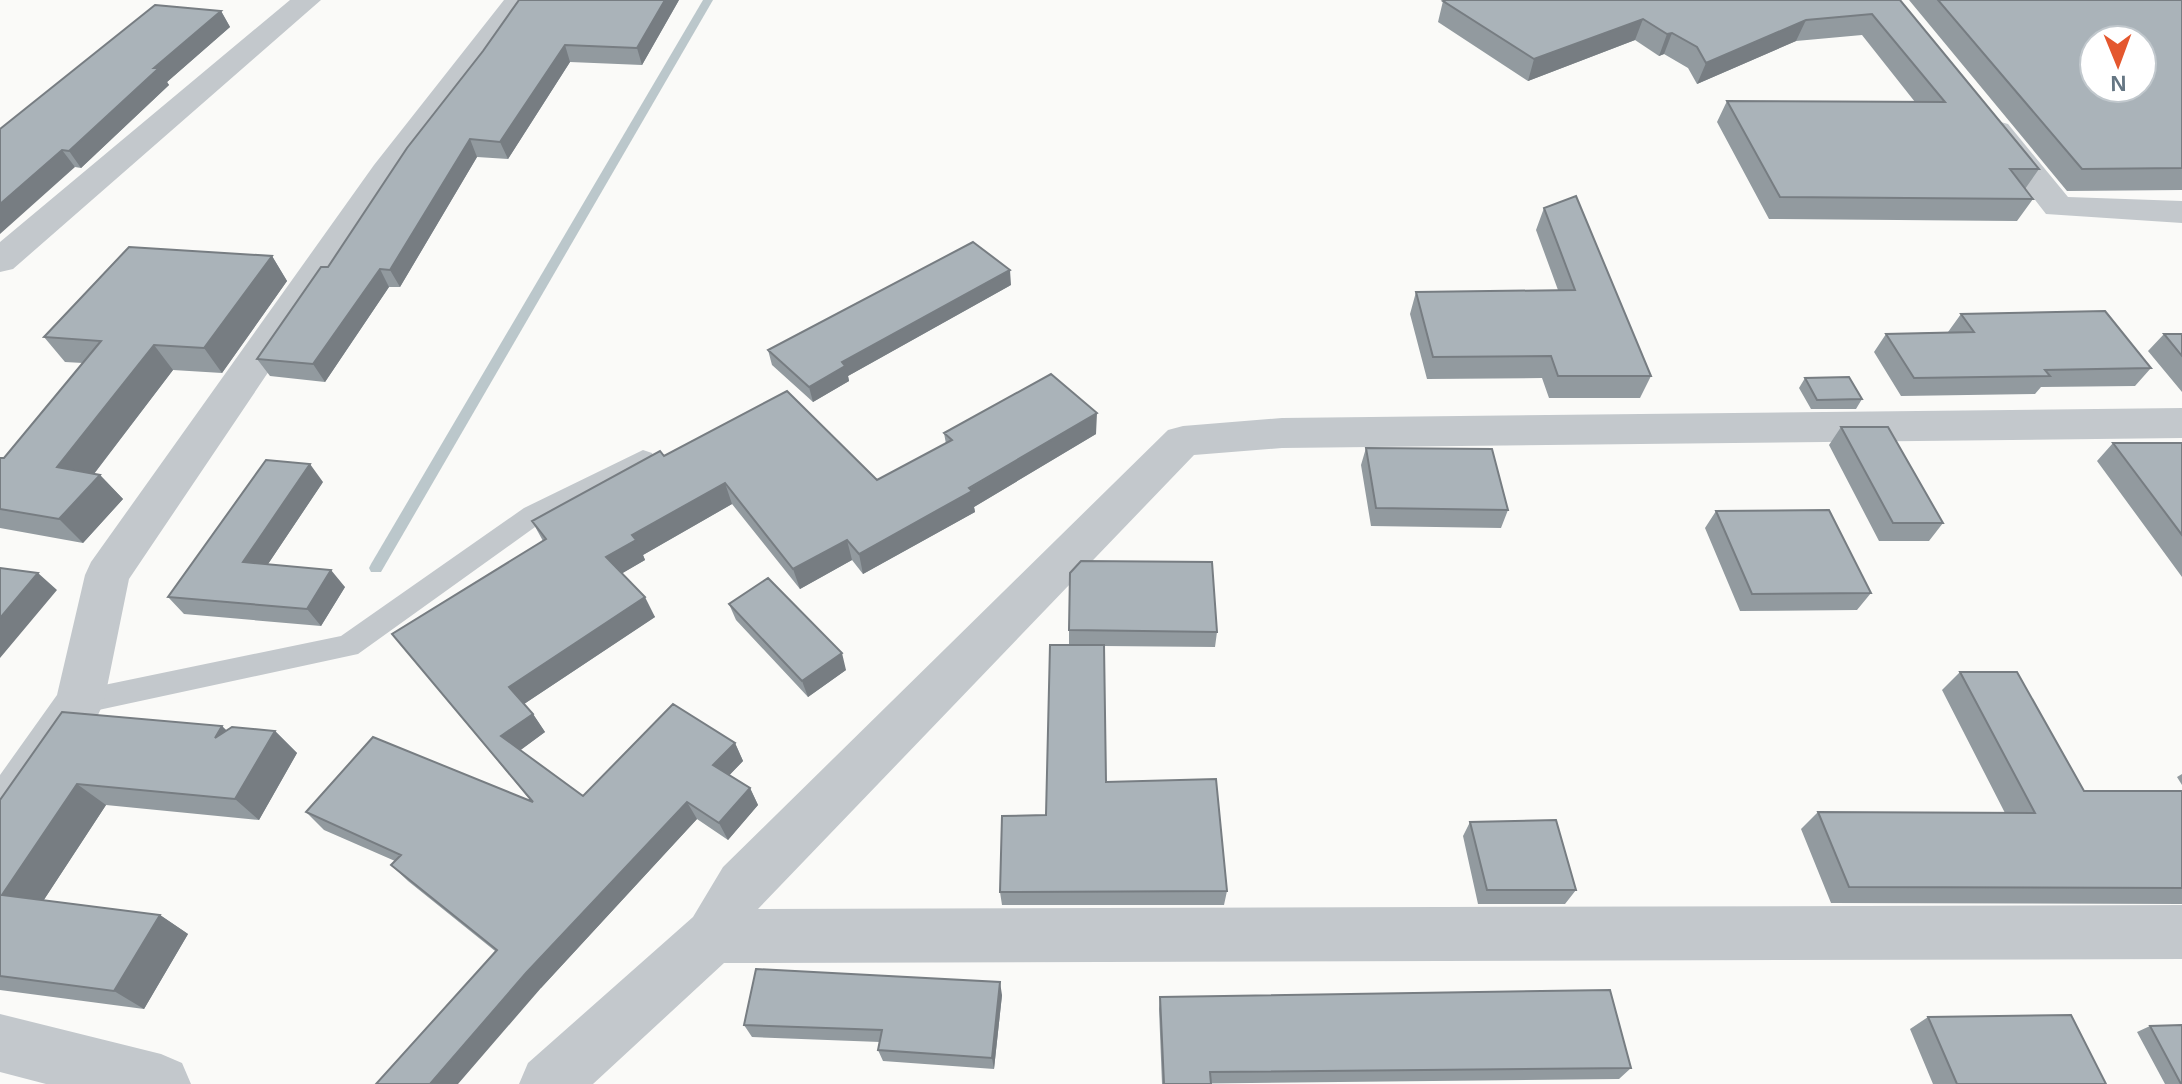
<svg xmlns="http://www.w3.org/2000/svg" width="2182" height="1084" font-family="Arial,sans-serif">
<style>
.lines{fill:none;stroke-linecap:round;stroke-linejoin:round}
.stream{fill:#bbc7cb;fill-rule:evenodd}
.service{fill:#c3c8cc;fill-rule:evenodd}
.minor{fill:#c3c8cc;fill-rule:evenodd}
.wall{fill:#929a9f}
.shaded-wall{fill:#777d82}
.building{fill:#aab3b9;stroke:#777d82;stroke-width:2;fill-rule:evenodd}
</style>
<rect width="100%" height="100%" fill="#fafaf8"/>
<g class="lines">
<path class="stream" d="M703 0H713L381 572H371L369 568 371 564Z"/>
<path class="service" d="M643 450 652 453 655 459 652 465 542 522 358 654 80 714 70 711 66 702 70 693 80 690 341 636 524 508Z"/>
<path class="minor" d="M290 0H321L13 269 0 272V242Z
M504 0H533L399 178 129 579 104 702 97 717 18 834 0 841V775L57 695 85 575 91 562 374 165Z
M1997 121 2008 124 2068 197 2182 201V223L2046 214 1981 131 1986 124Z
M2182 408V438L1282 448 1194 455 758 909 2182 905V959L724 963 593 1084H519L528 1063 693 917 723 867 1168 430 1183 426 1282 418Z
M0 1014 161 1054 182 1063 191 1084H46L0 1072Z"/>
</g>
<path class="wall" d="M679 0 642 65 570 62 508 159 477 157 400 287H389L325 382 270 376 257 359 328 267 483 51Z
M1900 0 2039 169 2025 189 2033 199 2017 221 1769 219 1717 122 1727 101 1915 102 1862 35 1796 41 1697 84 1688 68 1664 54 1659 56 1635 40 1528 81 1438 22 1443 1Z
M1909 0H2182V190L2067 191Z
M221 11 230 27 167 82 169 85 81 168 75 167 0 129Z
M1544 208 1651 376 1640 398H1549L1542 378 1427 379 1410 314 1416 292 1558 290 1536 230Z
M272 256 287 281 222 373 173 370 94 474 100 475 123 499 83 543 0 528V458H4L83 363 65 362 44 337Z
M1011 285 848 376 849 381 813 402 772 365 768 350Z
M1961 314 2151 368 2135 386 2041 387 2035 394 1901 396 1874 352 1886 334 1948 332Z
M2164 334H2182V392L2148 351Z
M1805 378 1862 399 1856 409H1811L1799 388Z
M1841 427 1943 523 1929 541H1879L1829 445Z
M944 433 1096 434 974 507 975 512 863 574 852 560 800 589 732 504 643 555 645 560 622 573 655 617 524 704 533 714 545 732 520 750 583 796 735 743 743 761 729 775 750 788 758 805 728 840 697 819 541 988 408 881 391 865 395 861 324 830 306 812 531 801 392 634 543 541 532 521 664 456 877 480 946 444Z
M2113 443H2182V577L2097 461Z
M1366 448 1508 510 1501 528 1371 526 1361 465Z
M323 482 268 564 345 587 321 626 184 614 168 597Z
M1716 511 1871 593 1857 610 1740 611 1705 528Z
M729 604 846 670 808 697 736 620Z
M1069 630 1217 632 1215 647 1104 646 1106 782 1227 891 1224 905H1002L1000 892 1046 815 1069 645Z
M1960 672 2084 791H2182V904L1831 903 1801 829 1818 812 2005 813 1942 690Z
M227 730 275 731 297 753 259 820 106 805 43 901 160 915 188 934 144 1009 0 990V800Z
M2182 774V785L2177 777Z
M1470 822 1576 890 1565 904H1478L1463 836Z
M1002 995 994 1069 883 1061 878 1050 880 1042 752 1037 744 1025Z
M1160 997 1631 1068 1619 1079 1162 1084 1159 1009Z
M1928 1017 2106 1084H1933L1910 1029Z
M2150 1026 2182 1084H2165L2137 1032Z"/>
<path class="shaded-wall" d="M665 0H679L642 65 637 48Z
M221 11 230 27 167 82 169 85 81 168 69 151 154 68Z
M1643 19 1635 40 1528 81 1534 59Z
M1806 20 1796 41 1697 84 1706 63Z
M1672 33 1664 54 1659 56 1667 34Z
M565 45 570 62 508 159 500 142Z
M470 139 477 157 400 287 390 270Z
M62 150 75 167 0 234V204Z
M272 256 287 281 222 373 204 348Z
M380 269 389 287 325 382 313 364Z
M1010 270 1011 285 848 376 849 381 813 402 809 387 842 362Z
M154 345 173 370 80 492 57 467Z
M1097 413 1096 434 974 507 975 512 863 574 859 554Z
M310 464 323 482 258 579 243 562Z
M100 475 123 499 83 543 59 519Z
M725 483 732 504 643 555 645 560 616 577 606 557 632 535Z
M847 540 852 560 800 589 793 569Z
M331 570 345 587 321 626 307 609Z
M38 573 57 590 0 658V618Z
M645 597 655 617 521 706 509 687Z
M842 653 846 670 808 697 802 681Z
M533 714 545 732 514 755 501 736Z
M222 726 245 748 215 738Z
M275 731 297 753 259 820 235 799Z
M735 743 743 761 722 783 713 765Z
M77 784 106 805 34 915 2 895Z
M750 788 758 805 728 840 719 823Z
M687 802 697 819 541 988 458 1084H430L526 973Z
M160 915 188 934 144 1009 114 991Z
M1000 982 1002 995 994 1069 992 1058Z"/>
<path class="building" d="M519 0H665L637 48 565 45 500 142 470 139 390 270 380 269 313 364 257 359 321 267H328L407 148 483 51Z
M1446 0H1900L2039 169H2010L2033 199 1780 197 1727 101 1945 102 1872 14 1806 20 1706 63 1697 47 1672 33 1667 34 1643 19 1534 59 1443 1Z
M1938 0H2182V168L2082 169ZM2094 40H2142V88H2094Z
M155 5 221 11 154 68H159L69 151 62 150 0 204V129Z
M1576 196 1651 376H1558L1551 356 1433 357 1416 292 1575 290 1544 208Z
M973 242 1010 270 842 362 845 366 809 387 768 350Z
M129 247 272 256 204 348 154 345 57 467 100 475 59 519 0 509V458H4L101 341 44 337Z
M2105 311 2151 368 2045 370 2050 376 1914 378 1886 334 1974 332 1961 314Z
M2164 334H2182V356Z
M1051 374 1097 413 969 488 972 491 859 554 847 540 793 569 725 483 632 535 636 540 606 557 645 597 509 687 533 714 501 736 583 796 673 704 735 743 713 765 750 788 719 823 687 802 526 973 430 1084H376L497 950 391 865 401 855 306 812 373 737 533 802 392 634 546 539 532 521 660 451 664 456 787 391 877 480 952 440 944 433Z
M1849 377 1862 399 1817 400 1805 378Z
M1841 427H1888L1943 523H1893Z
M2113 443H2182V535Z
M1366 448 1492 449 1508 510 1376 508Z
M266 460 310 464 243 562 331 570 307 609 168 597Z
M1829 510 1871 593 1752 594 1716 511Z
M1081 561 1212 562 1217 632 1069 630 1070 573Z
M0 568 38 573 0 618Z
M768 578 842 653 802 681 729 604Z
M1050 645H1104L1106 782 1216 779 1227 891 1000 892 1002 816 1046 815Z
M1960 672H2017L2084 791H2182V888L1849 887 1818 812 2035 813Z
M62 712 222 726 215 738 232 727 275 731 235 799 77 784 2 895 160 915 114 991 0 976V800Z
M1556 820 1576 890H1487L1470 822Z
M756 969 1000 982 992 1058 878 1050 882 1030 744 1025Z
M1610 990 1631 1068 1210 1072 1211 1084H1164L1160 997Z
M2071 1015 2106 1084H1957L1928 1017Z
M2182 1025V1084H2181L2150 1026Z"/>
<g transform="translate(2118 64) rotate(179)"><circle r="38" fill="#ffffff" stroke="#c1c8cd" stroke-width="2"/>
<path d="M0-6L14 30L0 20L-14 30Z" fill="#e4572e"/>
<text y="-12" font-size="22" font-weight="bold" text-anchor="middle" fill="#657683">N</text>
</g>
</svg>
